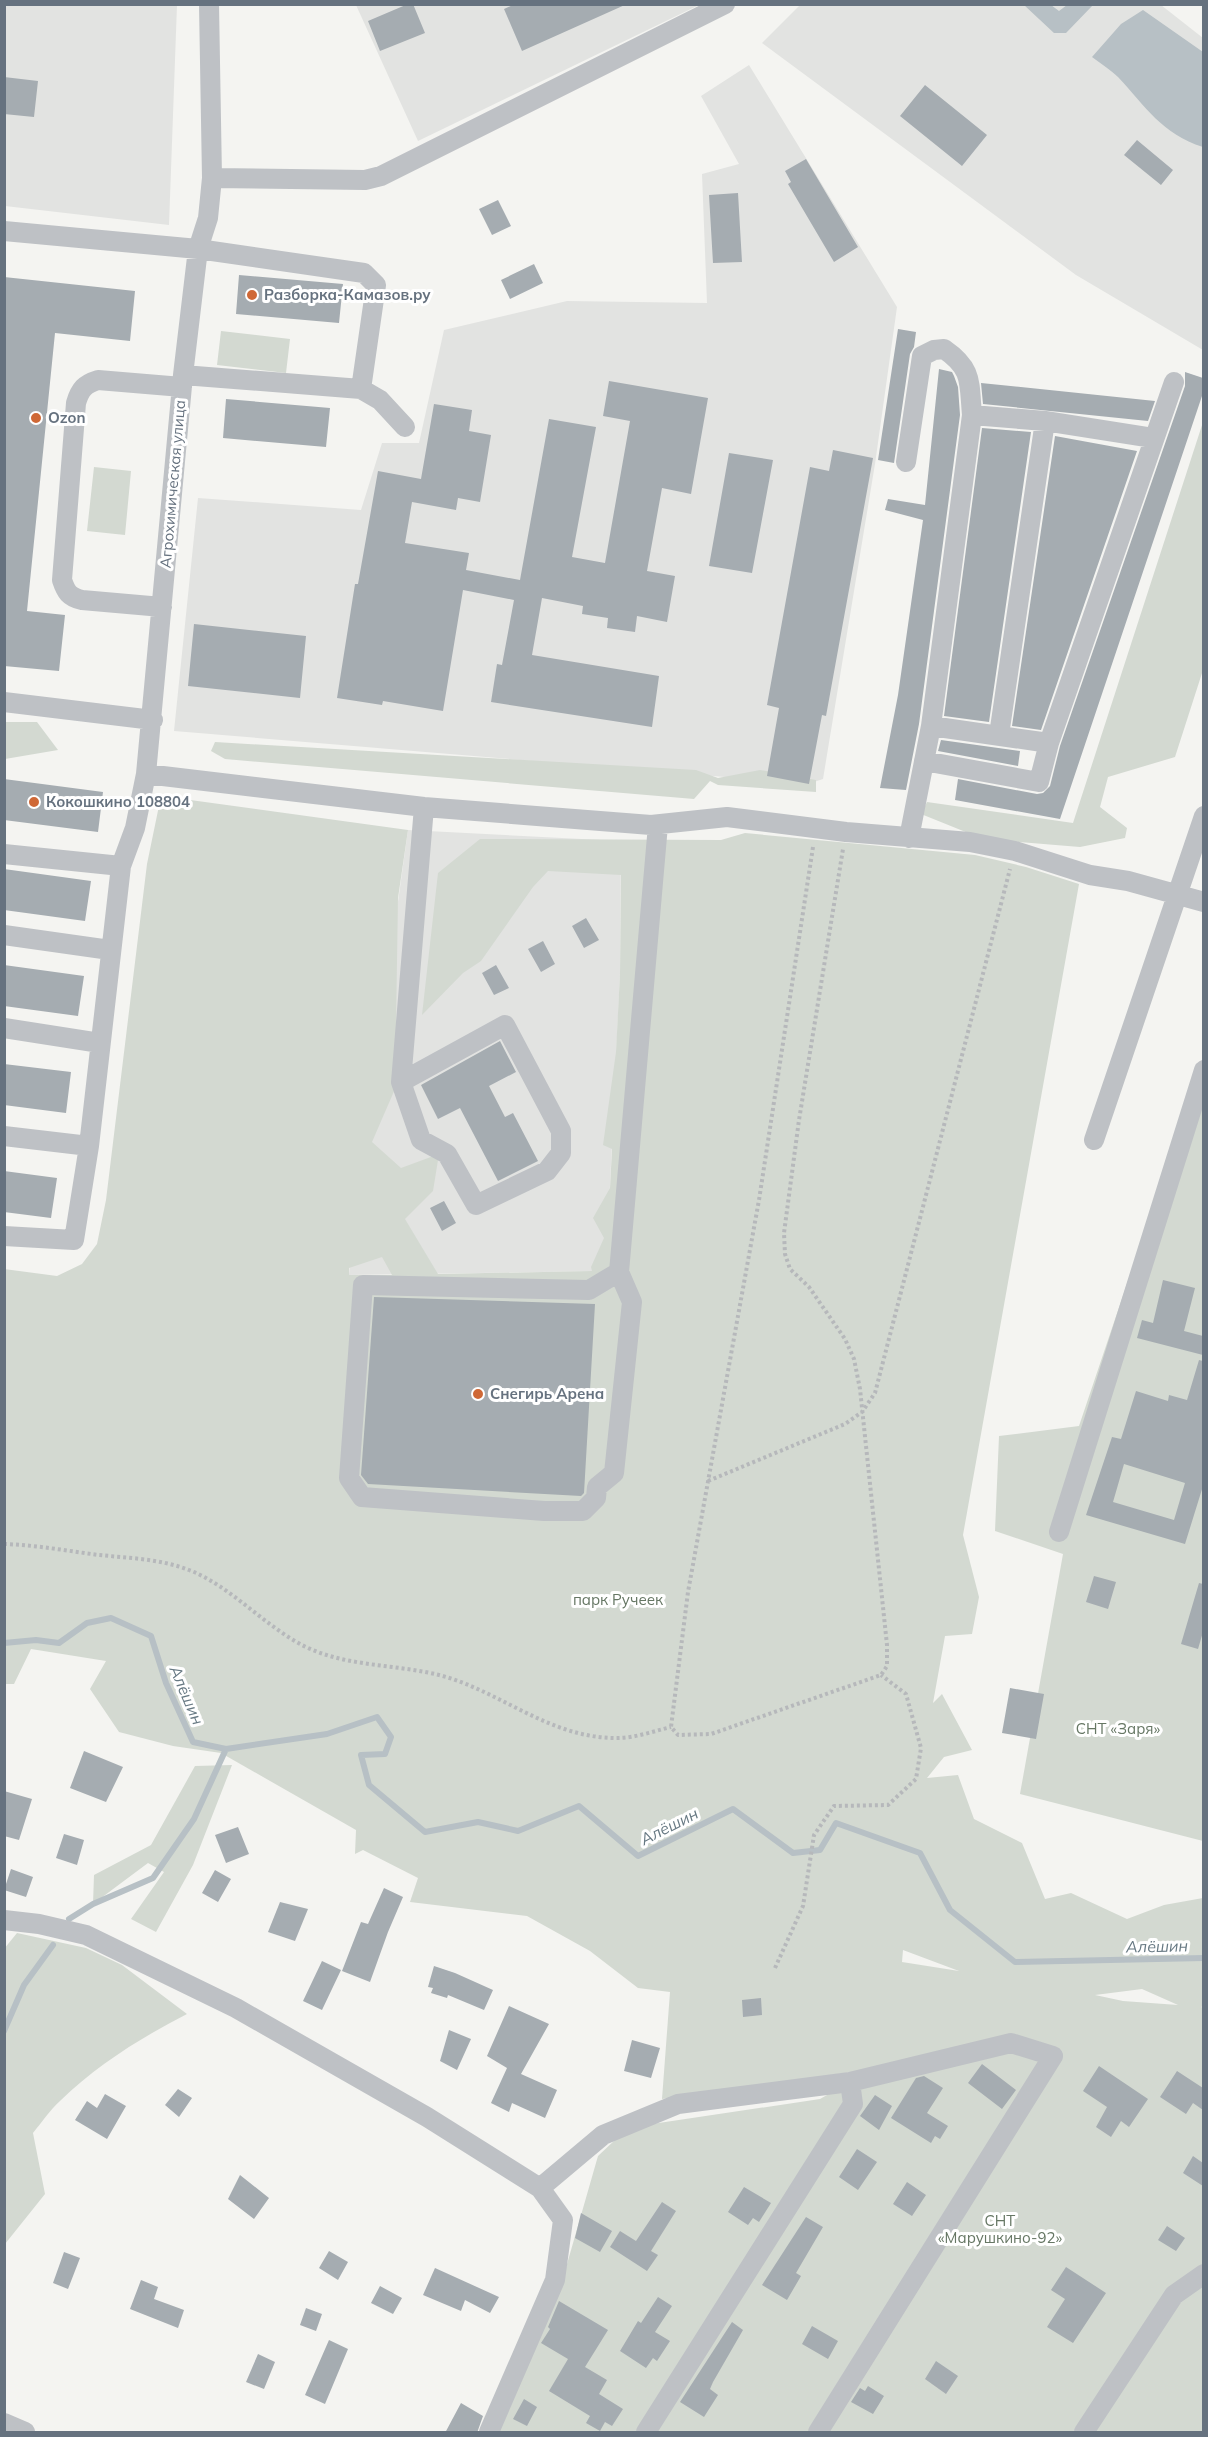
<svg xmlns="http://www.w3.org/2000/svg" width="1208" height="2437" font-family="Mulish,sans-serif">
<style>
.built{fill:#e2e3e1}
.green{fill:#d3d9d1;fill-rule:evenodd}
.water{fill:#b7c0c5}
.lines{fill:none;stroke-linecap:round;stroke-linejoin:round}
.stream{stroke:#b7c0c5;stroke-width:6}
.building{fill:#a5acb1;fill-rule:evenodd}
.path{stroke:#b6b8bb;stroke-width:4;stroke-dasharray:3 3;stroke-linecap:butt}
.minor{stroke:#bec1c5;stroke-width:20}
.poi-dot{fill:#cf6836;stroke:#fff;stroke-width:2}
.labels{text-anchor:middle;stroke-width:6;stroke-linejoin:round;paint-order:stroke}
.poi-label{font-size:15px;font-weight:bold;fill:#66727f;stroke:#fff;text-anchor:start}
.street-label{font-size:15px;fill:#66727f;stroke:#fff}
.park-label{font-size:15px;fill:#667764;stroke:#fff}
.water-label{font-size:16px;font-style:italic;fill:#677983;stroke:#fff}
</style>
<rect width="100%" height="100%" fill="#f4f4f1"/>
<path class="built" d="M4 5H177L169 225 5 206Z
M356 5H699L418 141Z
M800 5H1161L1203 38V350L1076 275 762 43Z
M749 65 897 307 875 464 823 779 808 784 174 731 198 498 361 510 382 443H419L444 330 567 301 707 303 702 174 739 164 701 96Z
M408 830 621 841 620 973 606 1271 349 1275 352 1232Z"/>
<path class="green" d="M221 331 290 339 286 373 217 365Z
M1203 422V670L1175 757 1108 777 1100 807 1127 828 1125 838 1080 847 983 839 921 814 927 802 1073 823Z
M94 467 131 471 125 535 87 531Z
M5 722H37L58 750 5 759Z
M215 742 696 770 718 778 760 770 816 780V792L718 785 710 781 694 799 225 759 211 751Z
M161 796 408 830 398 898 395 1089 372 1142 401 1168 439 1154 433 1191 405 1219 438 1274 592 1271 591 1267 604 1238 593 1218 610 1188 612 1149 603 1145 616 1052 620 973 621 875 548 871 533 887 481 961 463 973 422 1015 438 873 480 839 721 840 745 833 975 855 1026 867 1079 884 963 1535 979 1597 972 1634 945 1636 933 1703 942 1694 972 1750 944 1757 927 1778 958 1775 974 1819 1022 1843 1045 1899 1071 1893 1127 1919 1164 1905 1203 1898 1204 2006 1201 2007 1204 2008 1203 2432H498L561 2285 598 2156 616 2139 652 2124 820 2099 873 2069 662 2099 670 1992 638 1988 590 1951 527 1916 410 1902 418 1878 363 1850 355 1854 356 1830 221 1753 173 1746 119 1732 90 1689 106 1661 31 1649 14 1684H5L4 1269 57 1276 82 1264 97 1244 106 1200 147 864ZM382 1257 392 1275H349V1268ZM903 1950 959 1971 902 1962ZM1142 1989 1178 2005 1123 2001 1095 1995Z
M1203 1058V1841L1020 1794 1063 1554 995 1531 999 1436 1079 1426Z
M232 1765 193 1865 156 1932 131 1919 164 1872 148 1863 93 1904 94 1875 151 1845 195 1766Z
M17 1933 86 1948 122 1965 187 2014C142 2037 97 2065 60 2101 50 2110 42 2122 33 2133L45 2194 5 2244 4 1949Z"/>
<path class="water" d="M1024 5H1051L1059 11 1067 5H1093L1066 33H1054Z
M1143 10 1203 52V147C1162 134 1146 107 1118 77 1111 70 1101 64 1092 57L1121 24Z"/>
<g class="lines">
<path class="stream" d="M4 1643 36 1640 59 1643 87 1623 111 1618 151 1636 166 1683 193 1742 226 1749 327 1734 377 1717 391 1737 385 1754 361 1755 369 1785 425 1832 478 1822 518 1831 579 1806 638 1856 733 1809 793 1853 820 1850 836 1823 920 1853 950 1910 1015 1962 1204 1958
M69 1919 93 1904 153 1878 194 1819 226 1749
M4 2031 24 1985 53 1945"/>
</g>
<path class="building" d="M408 4H413L425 33 380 51 368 21Z
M515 4H627L522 51 504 9Z
M4 77 38 81 34 117 4 114Z
M925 85 987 135 962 166 900 116Z
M1137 140 1173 170 1161 185 1124 155Z
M806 159 858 247 834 262 788 184 791 182 785 171Z
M738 193 742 262 713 263 709 195Z
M498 200 511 226 492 235 479 209Z
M534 264 543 283 510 299 501 280Z
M239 275 343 284 339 323 236 314Z
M4 277 135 291 130 341 55 333 27 611 65 615 59 671 4 666Z
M898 329 916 332 914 347 910 354 894 463 878 460Z
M939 369 952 372 954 376 958 387 960 415 919 724 906 790 880 788 898 695 923 520 885 510 888 499 925 505Z
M1185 372 1203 378V393L1060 819 955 800 958 779 1037 794 1043 793 1050 786 1060 746 1185 386Z
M609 381 708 398 691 494 662 488 647 571 675 576 667 622 637 616 635 632 607 628 608 618 582 614 583 606 542 598 532 655 659 676 652 727 491 702 497 664 502 665 514 600 463 590 443 711 383 701 382 705 337 698 355 584H358L378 471 421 479 434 404 472 410 469 431 491 435 480 502 458 498 456 510 412 502 405 543 469 553 466 570 520 580 549 419 596 427 572 557 605 563 630 421 603 416Z
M981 383 1155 401 1148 421 983 404Z
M226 399 330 408 326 447 223 438Z
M982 428 1031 432 989 722 944 716Z
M1055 436 1137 451 1041 730 1012 726Z
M833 450 873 458 826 716 822 715 809 784 767 776 779 708 767 705 810 467 829 471Z
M729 453 773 460 752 573 709 566Z
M194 624 306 636 300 698 188 686Z
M941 740 1020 751 1018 766 938 751Z
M4 779 103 792 98 832 4 820Z
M4 869 91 881 85 921 4 910Z
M586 918 599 940 584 948 572 926Z
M543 941 555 964 541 972 528 949Z
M4 965 84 976 78 1016 4 1006Z
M496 965 509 988 494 995 482 973Z
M500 1041 516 1072 489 1086 505 1117 513 1113 538 1161 498 1181 460 1108 438 1119 421 1085Z
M4 1064 71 1072 66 1113 4 1105Z
M4 1171 57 1178 51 1218 4 1212Z
M444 1201 456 1223 442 1231 430 1208Z
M1163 1280 1195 1288 1184 1331 1203 1336V1355L1137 1338 1142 1320 1153 1323Z
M374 1297 595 1304 584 1493 581 1496 368 1484 361 1475Z
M1199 1360 1203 1361V1486L1185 1544 1086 1515 1112 1437 1121 1439 1136 1391 1168 1401 1169 1395 1187 1400ZM1124 1464 1185 1483 1174 1520 1113 1502Z
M1094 1576 1116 1582 1108 1609 1086 1602Z
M1199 1583 1203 1584V1632L1198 1649 1181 1644Z
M1010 1688 1044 1694 1036 1739 1002 1733Z
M84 1751 123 1767 106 1802 70 1788Z
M4 1791 32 1799 19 1840 4 1836Z
M238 1827 249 1854 226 1863 215 1835Z
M64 1834 84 1840 77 1865 56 1858Z
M11 1869 33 1877 26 1897 4 1890Z
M215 1870 231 1879 218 1902 202 1893Z
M384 1888 403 1897 388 1932 370 1982 342 1971 361 1922 368 1924Z
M280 1902 308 1909 295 1941 268 1932Z
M322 1961 341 1970 322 2010 303 2001Z
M434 1966 455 1973 493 1990 484 2010 448 1995 447 1998 431 1993 433 1988 428 1987Z
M761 1998 762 2015 743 2017 742 2000Z
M509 2006 549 2024 521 2074 557 2090 545 2118 512 2103 509 2112 491 2103 507 2068 487 2056Z
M449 2030 471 2039 457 2070 440 2061Z
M632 2040 660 2048 651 2078 624 2071Z
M982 2064 1016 2090 1002 2109 968 2083Z
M1099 2066 1148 2099 1129 2127 1121 2121 1111 2137 1096 2127 1107 2107 1083 2091Z
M1177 2071 1203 2088V2110L1193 2103 1186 2114 1160 2097Z
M924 2076 943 2088 927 2113 948 2126 940 2139 935 2136 931 2143 891 2118 916 2078Z
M178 2089 192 2098 179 2117 165 2105Z
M105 2094 126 2106 107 2139 75 2120 87 2101 97 2108Z
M875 2095 892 2106 879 2130 860 2116Z
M857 2149 877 2162 858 2190 839 2177Z
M1193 2156 1203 2163V2186L1183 2173Z
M240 2175 269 2198 254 2219 228 2199Z
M907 2182 926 2195 912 2216 893 2204Z
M744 2187 771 2203 759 2222 753 2218 748 2225 728 2212Z
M662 2202 676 2211 651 2251 658 2255 647 2271 610 2247 620 2231 636 2241Z
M581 2213 612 2231 600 2252 575 2238Z
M806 2217 823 2227 796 2273 801 2276 787 2300 762 2285Z
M1167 2226 1185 2238 1176 2251 1158 2240Z
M329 2251 348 2262 338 2280 319 2268Z
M64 2252 80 2258 68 2289 53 2283Z
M1066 2267 1106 2293 1073 2343 1047 2327 1065 2299 1051 2290Z
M435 2268 499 2297 490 2313 465 2300 461 2311 423 2295Z
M141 2280 158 2287 154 2299 184 2310 178 2328 130 2309Z
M380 2286 402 2298 393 2314 371 2303Z
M658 2297 672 2306 655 2332 670 2341 657 2361 653 2358 646 2368 620 2351 638 2321 641 2323Z
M559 2301 608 2330 585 2367 607 2380 599 2394 623 2409 612 2426 605 2422 600 2431 586 2423 590 2416 549 2391 568 2359 541 2343 550 2329 548 2327Z
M306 2308 322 2314 316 2331 300 2325Z
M732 2322 743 2330 713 2382 710 2389 718 2395 704 2417 680 2402Z
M812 2326 838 2341 828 2359 802 2344Z
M329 2340 348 2349 325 2404 305 2395Z
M258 2354 275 2362 264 2389 246 2382Z
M936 2361 958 2376 946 2394 925 2379Z
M868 2386 884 2396 873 2414 851 2402 860 2388 865 2391Z
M524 2399 537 2407 527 2426 513 2419Z
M461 2403 483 2416 477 2433H445Z"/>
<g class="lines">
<path class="path" d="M813 847 759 1200 688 1592 671 1727 678 1735 711 1734 881 1675 887 1666V1645L860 1389 854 1359 845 1339 809 1287 790 1269 785 1254 784 1233 799 1120 843 849
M708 1481 845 1424 862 1412 875 1393 1010 869
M4 1544C36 1545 68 1551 99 1555 129 1558 161 1559 189 1570 231 1586 265 1627 306 1647 348 1667 395 1664 439 1675 501 1691 550 1739 618 1738 635 1738 654 1731 671 1727
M775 1968 803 1906 814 1835 834 1806 888 1805 916 1779 921 1748 906 1694 881 1675"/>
<path class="minor" d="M212 178 365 180 381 176 725 4
M4 231 198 249 364 273 376 285 361 389 183 375
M361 389 380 400 405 427
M972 415 1045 421 1153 438
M906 462 922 356 934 350 944 349C973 369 969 382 972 415L931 726 909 838
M162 607 82 600C69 597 66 592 62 580L76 403C80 389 85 384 98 380L182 387
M4 702 153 720
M931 726 1049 743
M999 735 1045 421
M924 761 1039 782 1049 743 1174 382
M146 774 424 807 651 825 727 817 846 832 970 842 1015 851 1090 875 1128 881 1204 902
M4 854 121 866
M4 935 110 950
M4 1028 100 1043
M401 1082 505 1025 561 1131V1153L547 1171 476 1205 447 1154 421 1140 401 1082 424 807
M4 1136 89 1146
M1094 1140 1204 816
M4 1236 74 1240 89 1146 121 866 135 828 146 774 183 375 198 249 208 218 212 178 209 4
M619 1272 589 1290 363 1285 349 1478 362 1497 544 1511H583L596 1498 597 1487 614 1473 632 1302 619 1272 658 825
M1059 1532 1204 1070
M4 1920 39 1924 86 1935 236 2008 427 2117 540 2188
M4 2423 25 2432
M489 2432 555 2280 563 2220 540 2188 603 2135 678 2104 850 2082 1011 2043 1053 2056 818 2432
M646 2432 853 2104 850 2082
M1084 2432 1174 2295 1204 2274"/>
</g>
<g class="poi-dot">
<circle cx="252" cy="295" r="6"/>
<circle cx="36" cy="418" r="6"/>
<circle cx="34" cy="802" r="6"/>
<circle cx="478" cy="1394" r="6"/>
</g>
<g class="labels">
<g class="poi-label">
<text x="264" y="300">Разборка-Камазов.ру</text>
<text x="48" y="423">Ozon</text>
<text x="46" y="807">Кокошкино 108804</text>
<text x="490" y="1399">Снегирь Арена</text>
</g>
<g class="street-label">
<text transform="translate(173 484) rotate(-85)" y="5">Агрохимическая улица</text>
</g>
<g class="park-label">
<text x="618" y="1605">парк Ручеек</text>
<text x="1118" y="1734">СНТ «Заря»</text>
<text x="1000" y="2226">СНТ<tspan x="1000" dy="17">«Марушкино-92»</tspan></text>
</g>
<g class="water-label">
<text transform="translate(187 1695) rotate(67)" y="6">Алёшин</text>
<text transform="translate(669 1826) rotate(-27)" y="6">Алёшин</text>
<text transform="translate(1157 1946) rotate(-1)" y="6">Алёшин</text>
</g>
</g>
<rect width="1208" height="2437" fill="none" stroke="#66727f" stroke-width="12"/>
</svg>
